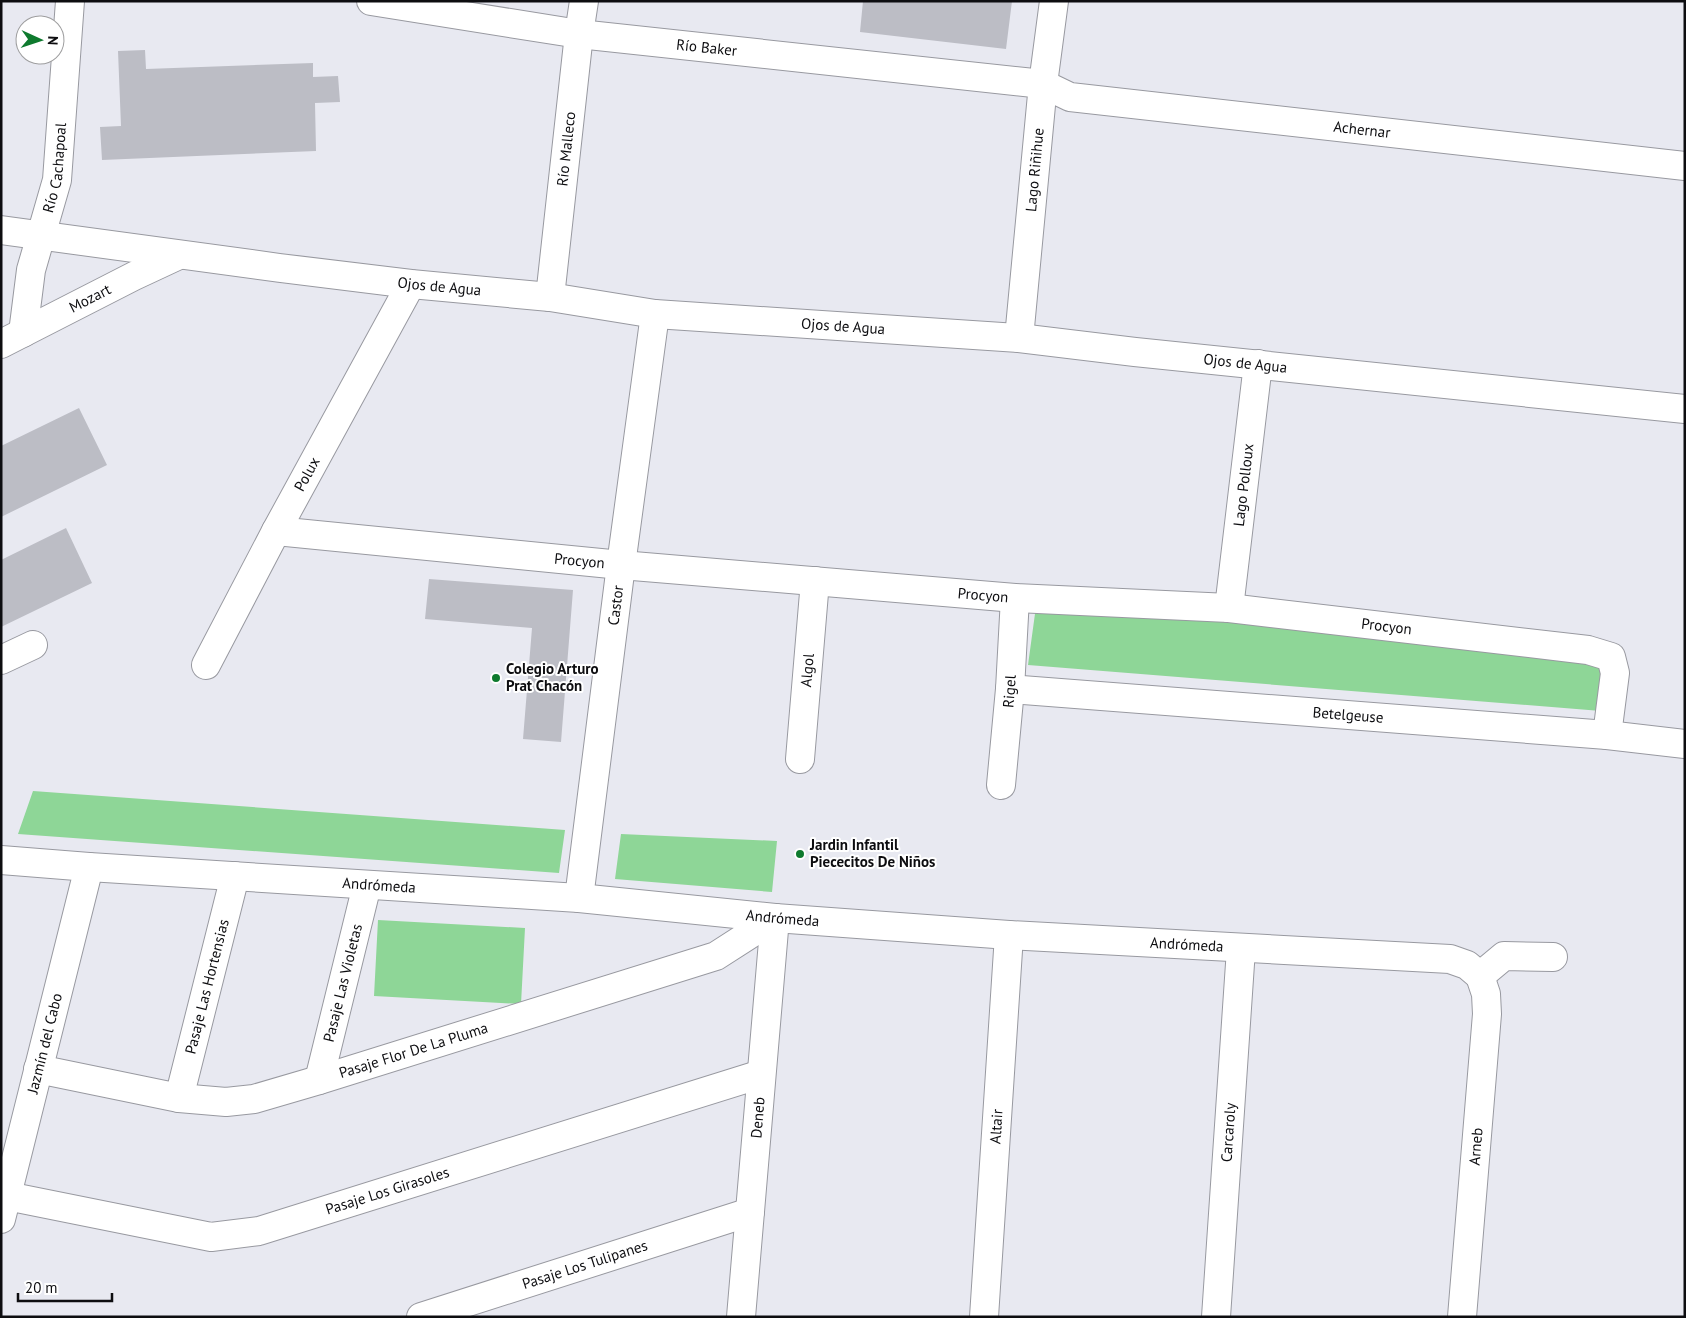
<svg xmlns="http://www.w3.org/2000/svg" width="1686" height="1318" font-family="'PT Sans',sans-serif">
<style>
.green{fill:#8ed697}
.building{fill:#bcbdc5}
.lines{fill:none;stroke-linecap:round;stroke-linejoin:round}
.minor-casing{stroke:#9899a0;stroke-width:30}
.minor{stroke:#fff;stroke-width:28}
.poi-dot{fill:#0e7a2e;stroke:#fff;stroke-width:2}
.labels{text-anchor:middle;stroke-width:4;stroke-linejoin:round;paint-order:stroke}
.street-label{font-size:15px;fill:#0d0d10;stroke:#fff}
.poi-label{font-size:15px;font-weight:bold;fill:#0d0d10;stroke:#fff;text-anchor:start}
</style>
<rect width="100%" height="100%" fill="#e8e9f1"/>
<path class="green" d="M1037 599 1607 658 1601 711 1028 665Z
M33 791 565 830 559 873 18 834Z
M621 834 777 841 772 892 615 879Z
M378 920 525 928 521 1004 374 996Z"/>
<path class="building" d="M863 1H1012L1006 49 860 32Z
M145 50 146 69 313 63V77L338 76 340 102 315 103 316 151 102 160 100 127 121 126 118 51Z
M79 408 107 465 1 517V446Z
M66 528 92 583 1 627V560Z
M429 579 573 590 561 742 523 739 532 628 425 619Z"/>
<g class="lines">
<defs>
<g id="minor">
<path id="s1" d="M371 1 579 34 1043 84 1070 97 1685 166"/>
<path id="s2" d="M1 230 280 268 411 284 550 297 655 314 1019 338 1135 352 1685 409"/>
<path id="s3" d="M550 297 579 34 584 1"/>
<path id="s4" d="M23 333 31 270 57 180 70 1"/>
<path id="s5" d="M1019 338 1043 84 1054 1"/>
<path id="s6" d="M1 344 134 276 179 255"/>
<path id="s7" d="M276 531 621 565 1015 598 1229 608 1588 650 1611 657 1615 673 1607 735"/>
<path id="s8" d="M1229 608 1258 364"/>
<path d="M1 660 33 645"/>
<path id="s9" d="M206 665 276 531 411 284"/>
<path id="s10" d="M1010 689 1607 735 1685 744"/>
<path id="s11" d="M800 759 815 581"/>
<path id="s12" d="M1001 785 1010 689 1015 598"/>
<path id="s13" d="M1 860 89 867 579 898 775 918 1009 935 1450 959 1467 965 1480 976"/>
<path id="s14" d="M579 898 621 565 655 314"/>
<path d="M1480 976 1504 956 1553 957"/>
<path id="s15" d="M38 1069 179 1098 226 1102 254 1099 319 1080 716 956 775 918"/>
<path id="s16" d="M319 1080 367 885"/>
<path id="s17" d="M179 1098 235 876"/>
<path id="s18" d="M7 1196 211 1237 259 1231 761 1074"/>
<path id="s19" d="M1 1219 89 867"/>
<path id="s20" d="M421 1317 750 1212"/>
<path id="s21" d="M741 1317 775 918"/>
<path id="s22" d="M984 1317 1009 935"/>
<path id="s23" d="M1216 1317 1241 949"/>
<path id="s24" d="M1462 1317 1487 1014 1486 994 1480 976"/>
</g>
</defs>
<use href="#minor" class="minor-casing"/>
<use href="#minor" class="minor"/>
</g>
<g class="poi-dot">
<circle cx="496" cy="678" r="5"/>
<circle cx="800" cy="854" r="5"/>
</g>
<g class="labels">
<g class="street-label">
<text dy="5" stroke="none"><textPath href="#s1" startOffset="339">Río Baker</textPath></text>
<text dy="5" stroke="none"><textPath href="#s1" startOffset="1001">Achernar</textPath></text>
<text dy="5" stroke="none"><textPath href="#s3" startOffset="149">Río Malleco</textPath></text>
<text dy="5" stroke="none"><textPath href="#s4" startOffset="169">Río Cachapoal</textPath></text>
<text dy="5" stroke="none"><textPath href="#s5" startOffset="169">Lago Riñihue</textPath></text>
<text dy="5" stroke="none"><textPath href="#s2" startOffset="442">Ojos de Agua</textPath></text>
<text dy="5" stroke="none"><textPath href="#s6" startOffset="100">Mozart</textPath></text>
<text dy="5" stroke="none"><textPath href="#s2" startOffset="848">Ojos de Agua</textPath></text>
<text dy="5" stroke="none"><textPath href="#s2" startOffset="1252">Ojos de Agua</textPath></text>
<text dy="5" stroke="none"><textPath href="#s9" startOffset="216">Polux</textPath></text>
<text dy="5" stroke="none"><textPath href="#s8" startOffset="124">Lago Polloux</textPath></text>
<text dy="5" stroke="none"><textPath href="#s7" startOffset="305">Procyon</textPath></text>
<text dy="5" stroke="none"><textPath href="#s7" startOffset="710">Procyon</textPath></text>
<text dy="5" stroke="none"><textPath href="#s14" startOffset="295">Castor</textPath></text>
<text dy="5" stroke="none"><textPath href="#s7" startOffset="1115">Procyon</textPath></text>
<text dy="5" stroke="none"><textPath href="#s11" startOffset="89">Algol</textPath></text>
<text dy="5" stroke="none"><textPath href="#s12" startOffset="94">Rigel</textPath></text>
<text dy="5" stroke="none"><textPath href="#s10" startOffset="339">Betelgeuse</textPath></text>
<text dy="5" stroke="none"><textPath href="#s13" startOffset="379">Andrómeda</textPath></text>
<text dy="5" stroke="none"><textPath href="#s13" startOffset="784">Andrómeda</textPath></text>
<text dy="5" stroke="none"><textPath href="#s13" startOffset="1189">Andrómeda</textPath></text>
<text dy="5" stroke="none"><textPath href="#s16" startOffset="100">Pasaje Las Violetas</textPath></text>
<text dy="5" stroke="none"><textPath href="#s17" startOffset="115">Pasaje Las Hortensias</textPath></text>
<text dy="5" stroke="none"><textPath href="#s19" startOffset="181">Jazmín del Cabo</textPath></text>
<text dy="5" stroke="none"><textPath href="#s15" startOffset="386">Pasaje Flor De La Pluma</textPath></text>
<text dy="5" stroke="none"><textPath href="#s21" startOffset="200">Deneb</textPath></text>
<text dy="5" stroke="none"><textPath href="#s22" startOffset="191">Altair</textPath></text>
<text dy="5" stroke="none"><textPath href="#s23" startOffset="185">Carcaroly</textPath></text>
<text dy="5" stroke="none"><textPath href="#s24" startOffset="171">Arneb</textPath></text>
<text dy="5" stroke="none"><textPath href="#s18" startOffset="391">Pasaje Los Girasoles</textPath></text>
<text dy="5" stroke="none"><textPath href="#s20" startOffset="172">Pasaje Los Tulipanes</textPath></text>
</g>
<g class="poi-label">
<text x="506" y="674">Colegio Arturo<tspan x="506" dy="17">Prat Chacón</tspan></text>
<text x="810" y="850">Jardin Infantil<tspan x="810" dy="17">Piececitos De Niños</tspan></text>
</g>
</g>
<rect width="1686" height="1318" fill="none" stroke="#0d0d10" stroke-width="5"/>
<g transform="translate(40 40) rotate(93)"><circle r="24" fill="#ffffff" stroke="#9e9e9f"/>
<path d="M0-4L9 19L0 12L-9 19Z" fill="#0e7a2e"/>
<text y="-8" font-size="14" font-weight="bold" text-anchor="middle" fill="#0d0d10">N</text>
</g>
<path d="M18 1293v8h94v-8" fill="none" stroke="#0d0d10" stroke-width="2.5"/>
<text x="25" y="1293" font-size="15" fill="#0d0d10" stroke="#ffffff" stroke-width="4" paint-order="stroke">20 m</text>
</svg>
